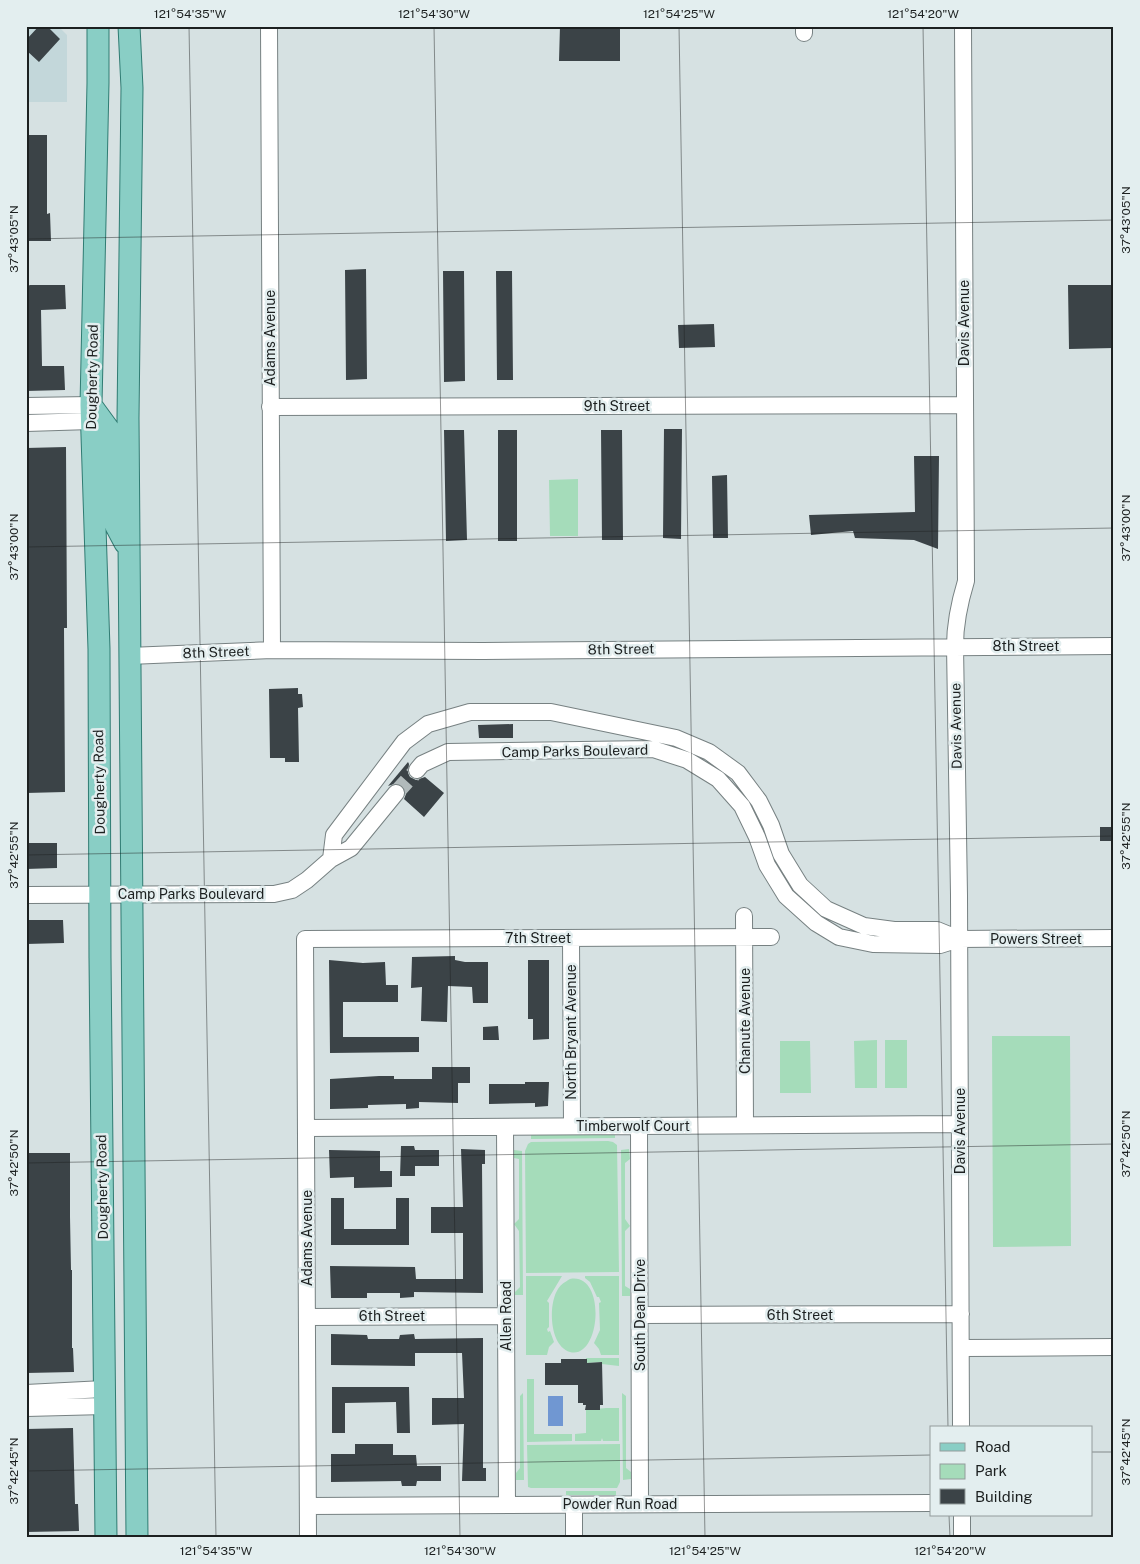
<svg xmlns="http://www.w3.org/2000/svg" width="1140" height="1564" font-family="'Public Sans',sans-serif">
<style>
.built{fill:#c3d7da}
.green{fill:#a5dcba}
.water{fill:#7097d2}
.building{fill:#3b4347}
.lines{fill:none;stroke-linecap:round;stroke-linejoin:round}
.minor-tunnel{stroke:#b1babb;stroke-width:16;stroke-dasharray:16 8;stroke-linecap:butt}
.minor-casing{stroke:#778182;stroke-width:18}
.major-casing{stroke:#307c73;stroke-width:23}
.minor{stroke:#fff;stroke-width:16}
.major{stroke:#89cec5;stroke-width:21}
.ticks{fill:none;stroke:#1c2020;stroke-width:1;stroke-opacity:0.45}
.labels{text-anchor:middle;stroke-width:5;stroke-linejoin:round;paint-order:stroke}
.street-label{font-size:14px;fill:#1c2020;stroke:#e3eeef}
.neatline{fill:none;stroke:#1c2020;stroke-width:2}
.ticks-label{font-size:12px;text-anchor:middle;fill:#1c2020}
</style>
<rect width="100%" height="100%" fill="#d6e1e2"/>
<path class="built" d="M26 26H58L67 35V102H26Z"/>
<path class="green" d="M578 479V536H550L549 480Z
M992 1036H1070L1071 1246 993 1247Z
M877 1040V1088H855L854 1041Z
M885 1040H907V1088H885Z
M780 1041H810L811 1093H780Z
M531 1135H615V1138L531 1139Z
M531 1142 608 1141 613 1142 617 1145 619 1272 526 1273 525 1151 528 1144Z
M629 1149 630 1159 625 1163V1219L630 1226 625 1231V1286L630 1289V1296H622L621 1150Z
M514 1150 522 1151 523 1295H515V1292L520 1287 519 1231 514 1224 519 1219V1159L514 1158Z
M526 1276H562L547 1301 549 1303V1327L547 1329 548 1332 550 1331 554 1342 549 1347 547 1355H526Z
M585 1276H619V1355H601L599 1349 594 1343 600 1330 599 1303 601 1302 599 1297H597L590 1282 585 1278Z
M570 1279C607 1272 601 1360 570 1352 549 1346 548 1304 558 1289 561 1284 565 1282 570 1279Z
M586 1358H619V1366L602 1364V1362L587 1363Z
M527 1379H534V1434H572V1441L527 1442Z
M523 1393 524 1480H516V1473L520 1468V1396Z
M622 1393 626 1396V1468L631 1472V1479L623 1480Z
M606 1408H619V1441H603L602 1438 601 1441H575V1434L586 1433V1410Z
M620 1444V1482L617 1488H531L528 1487 527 1445Z
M566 1491H616V1495H566Z"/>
<path class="water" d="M548 1396H563V1426H548Z"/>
<path class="building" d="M39 26H47L60 39 39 62 26 50V40Z
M560 26H620V61H559Z
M26 135H47V214L50 213 51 241H26Z
M366 269 367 379 346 380 345 270Z
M443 271H464L465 381 444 382Z
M496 271H512L513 380H497Z
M30 285H65L66 309 41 310 42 366H64L65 390 26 391V287Z
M1068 285H1114V348L1069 349Z
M714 324 715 347 679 348 678 325Z
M664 429H682L681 539 663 538Z
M444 430H464L467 540 446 541Z
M498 430H517V541H498Z
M601 430H622L623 540H602Z
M66 447 67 628H64L65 792 26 793V448Z
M914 456H939L938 549 914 540 855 538 853 531 811 535 809 515 915 512Z
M727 475 728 538H713L712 476Z
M298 688V694H302L303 707 298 708 299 762H285V758H270L269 689Z
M513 724V738H479L478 725Z
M408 762 409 764 408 773 410 777 416 780 425 777 444 793 424 817 404 799 406 794 403 786 397 783 388 786Z
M1100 827H1114V841H1100Z
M26 843H57V868L26 869Z
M26 920H63L64 943 26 944Z
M455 956V960L465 962H488V1003H473L472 987 448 986 447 1022 421 1021 422 987 411 988 412 957Z
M329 960 363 963 385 962 386 985H398V1002H343V1037H419V1052L330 1053Z
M528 960H549V1039L533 1040V1019H528Z
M498 1026 499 1040H483V1027Z
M432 1067H470V1083H458V1103L419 1102V1108L406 1109V1104L368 1105V1108L330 1109V1079L379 1076H394V1079H432Z
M525 1082H549L548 1106 535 1107V1103L489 1104V1084H525Z
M401 1146H414L415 1150H439V1166H415V1176H400Z
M461 1149 485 1150V1164H482L483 1293 414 1292V1297L400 1298V1293H367V1298H331L330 1266 415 1267 416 1279H463V1233H431V1207H463Z
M329 1150 380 1151V1171H392V1187L354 1188V1177L330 1178Z
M26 1153H70V1217L71 1270H72V1348H73L74 1372 26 1373Z
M331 1198H344V1229H396V1198H409V1245H331Z
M331 1334 367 1335 368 1339H399L400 1335 414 1334 415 1339 483 1338V1468H486V1481H462L464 1424 432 1425V1398H464L462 1353H415V1366L331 1365Z
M561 1359H587V1363L602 1362 603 1405H600V1410H585L586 1405H583V1403H578V1385H545V1363H561Z
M332 1387H409L410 1433H397L396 1402 345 1403V1433H332Z
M73 1428 75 1504H78L79 1531 26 1532V1429Z
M355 1444H393V1455H416L417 1466H441V1481H417L416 1486H402L401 1481 331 1482V1454H355Z"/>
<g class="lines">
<path class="minor-tunnel" d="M396 793 417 770"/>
<defs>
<path id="minor" d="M269 26 272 650
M804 26V33
M26 406 91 405
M270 407 964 405
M26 423 91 421
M129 656 272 650 483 651 1114 646
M417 770 422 764 448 752 653 749 687 760 718 779 742 806 757 837 767 865 786 896 816 923 839 937 873 944 940 945 959 939 1114 938
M331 859 334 835 404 742 428 724 470 712H551L676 738 709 752 738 773 759 801 771 825 781 854 800 885 826 909 864 926 894 930H937L959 939
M26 895 274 894 292 890 307 880 331 859 351 848 396 793
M744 916 745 1125
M571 938 572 1126
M639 1126 640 1504
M505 1127 507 1505
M306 1128 960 1124
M640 1315 961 1314
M307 1317 506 1316
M961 1348 1114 1347
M26 1393 104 1389
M26 1408 105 1406
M961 1428 959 895 955 646C955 623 959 604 966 581L963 26
M574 1505V1538
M308 1506 931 1503
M962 1515V1538
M308 1538 305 939 771 937"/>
<path id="major" d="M98 26V83L91 405 99 649 100 958 106 1538
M129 26 132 88 128 418 137 1538
M91 405 110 431 111 507 116 526 125 543"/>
</defs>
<use href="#minor" class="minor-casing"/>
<use href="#major" class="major-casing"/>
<use href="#minor" class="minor"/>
<use href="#major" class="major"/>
</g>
<path class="ticks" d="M189 26 216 1538M434 26 460 1538M679 26 705 1538M923 26 948 1428M26 239 1114 220M26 547 1114 528M26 855 1114 836M26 1163 1114 1144M1091 1452H1114M26 1471 931 1455M949 1515 950 1538"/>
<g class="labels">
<g class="street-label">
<text transform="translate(964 323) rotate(-90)" y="5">Davis Avenue</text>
<text transform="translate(270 338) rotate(-90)" y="5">Adams Avenue</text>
<text transform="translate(92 377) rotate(-89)" y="5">Dougherty Road</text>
<text x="617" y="411">9th Street</text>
<text x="1026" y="651">8th Street</text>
<text transform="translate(621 649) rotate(-1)" y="5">8th Street</text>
<text transform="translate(216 652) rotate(-2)" y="5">8th Street</text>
<text transform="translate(956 726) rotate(-91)" y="5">Davis Avenue</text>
<text transform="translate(575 751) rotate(-1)" y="5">Camp Parks Boulevard</text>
<text transform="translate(99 782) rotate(-91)" y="5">Dougherty Road</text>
<text x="191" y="899">Camp Parks Boulevard</text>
<text x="538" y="943">7th Street</text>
<text x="1036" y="944">Powers Street</text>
<text transform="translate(745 1021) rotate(-90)" y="5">Chanute Avenue</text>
<text transform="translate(571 1032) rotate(-90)" y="5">North Bryant Avenue</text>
<text x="633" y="1131">Timberwolf Court</text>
<text transform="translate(960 1131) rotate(-90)" y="5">Davis Avenue</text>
<text transform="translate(102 1187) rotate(-91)" y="5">Dougherty Road</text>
<text transform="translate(307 1238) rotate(-90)" y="5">Adams Avenue</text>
<text transform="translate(640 1315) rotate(-90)" y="5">South Dean Drive</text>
<text x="800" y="1320">6th Street</text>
<text x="392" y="1321">6th Street</text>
<text transform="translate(506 1316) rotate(-90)" y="5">Allen Road</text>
<text x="620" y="1509">Powder Run Road</text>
</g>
</g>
<rect width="1140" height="1564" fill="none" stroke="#e3eeef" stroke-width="55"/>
<rect x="930" y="1426" width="162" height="90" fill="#e3eeef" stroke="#939c9c"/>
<rect x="940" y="1443" width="25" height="8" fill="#89cec5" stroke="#939c9c"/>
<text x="975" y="1452" font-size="15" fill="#1c2020">Road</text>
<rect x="940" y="1464" width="25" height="15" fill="#a5dcba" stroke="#939c9c"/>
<text x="975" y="1476" font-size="15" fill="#1c2020">Park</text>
<rect x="940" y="1489" width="25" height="15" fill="#3b4347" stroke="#939c9c"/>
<text x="975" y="1502" font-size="15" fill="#1c2020">Building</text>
<rect x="28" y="28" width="1084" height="1508" class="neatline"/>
<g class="ticks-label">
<text x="190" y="18">121°54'35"W</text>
<text x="434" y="18">121°54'30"W</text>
<text x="679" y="18">121°54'25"W</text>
<text x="923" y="18">121°54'20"W</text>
<text transform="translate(1126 220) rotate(-90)" y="4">37°43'05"N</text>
<text transform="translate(14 239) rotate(-90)" y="4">37°43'05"N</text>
<text transform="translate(1126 528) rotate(-90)" y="4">37°43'00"N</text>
<text transform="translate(14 547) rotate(-90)" y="4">37°43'00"N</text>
<text transform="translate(1126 836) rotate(-90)" y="4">37°42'55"N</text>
<text transform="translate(14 855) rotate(-90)" y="4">37°42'55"N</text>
<text transform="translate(1126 1144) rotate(-90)" y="4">37°42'50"N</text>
<text transform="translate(14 1163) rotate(-90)" y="4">37°42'50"N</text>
<text transform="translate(1126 1452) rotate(-90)" y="4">37°42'45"N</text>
<text transform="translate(14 1471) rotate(-90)" y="4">37°42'45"N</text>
<text x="216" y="1555">121°54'35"W</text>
<text x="460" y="1555">121°54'30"W</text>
<text x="705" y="1555">121°54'25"W</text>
<text x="950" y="1555">121°54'20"W</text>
</g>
</svg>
